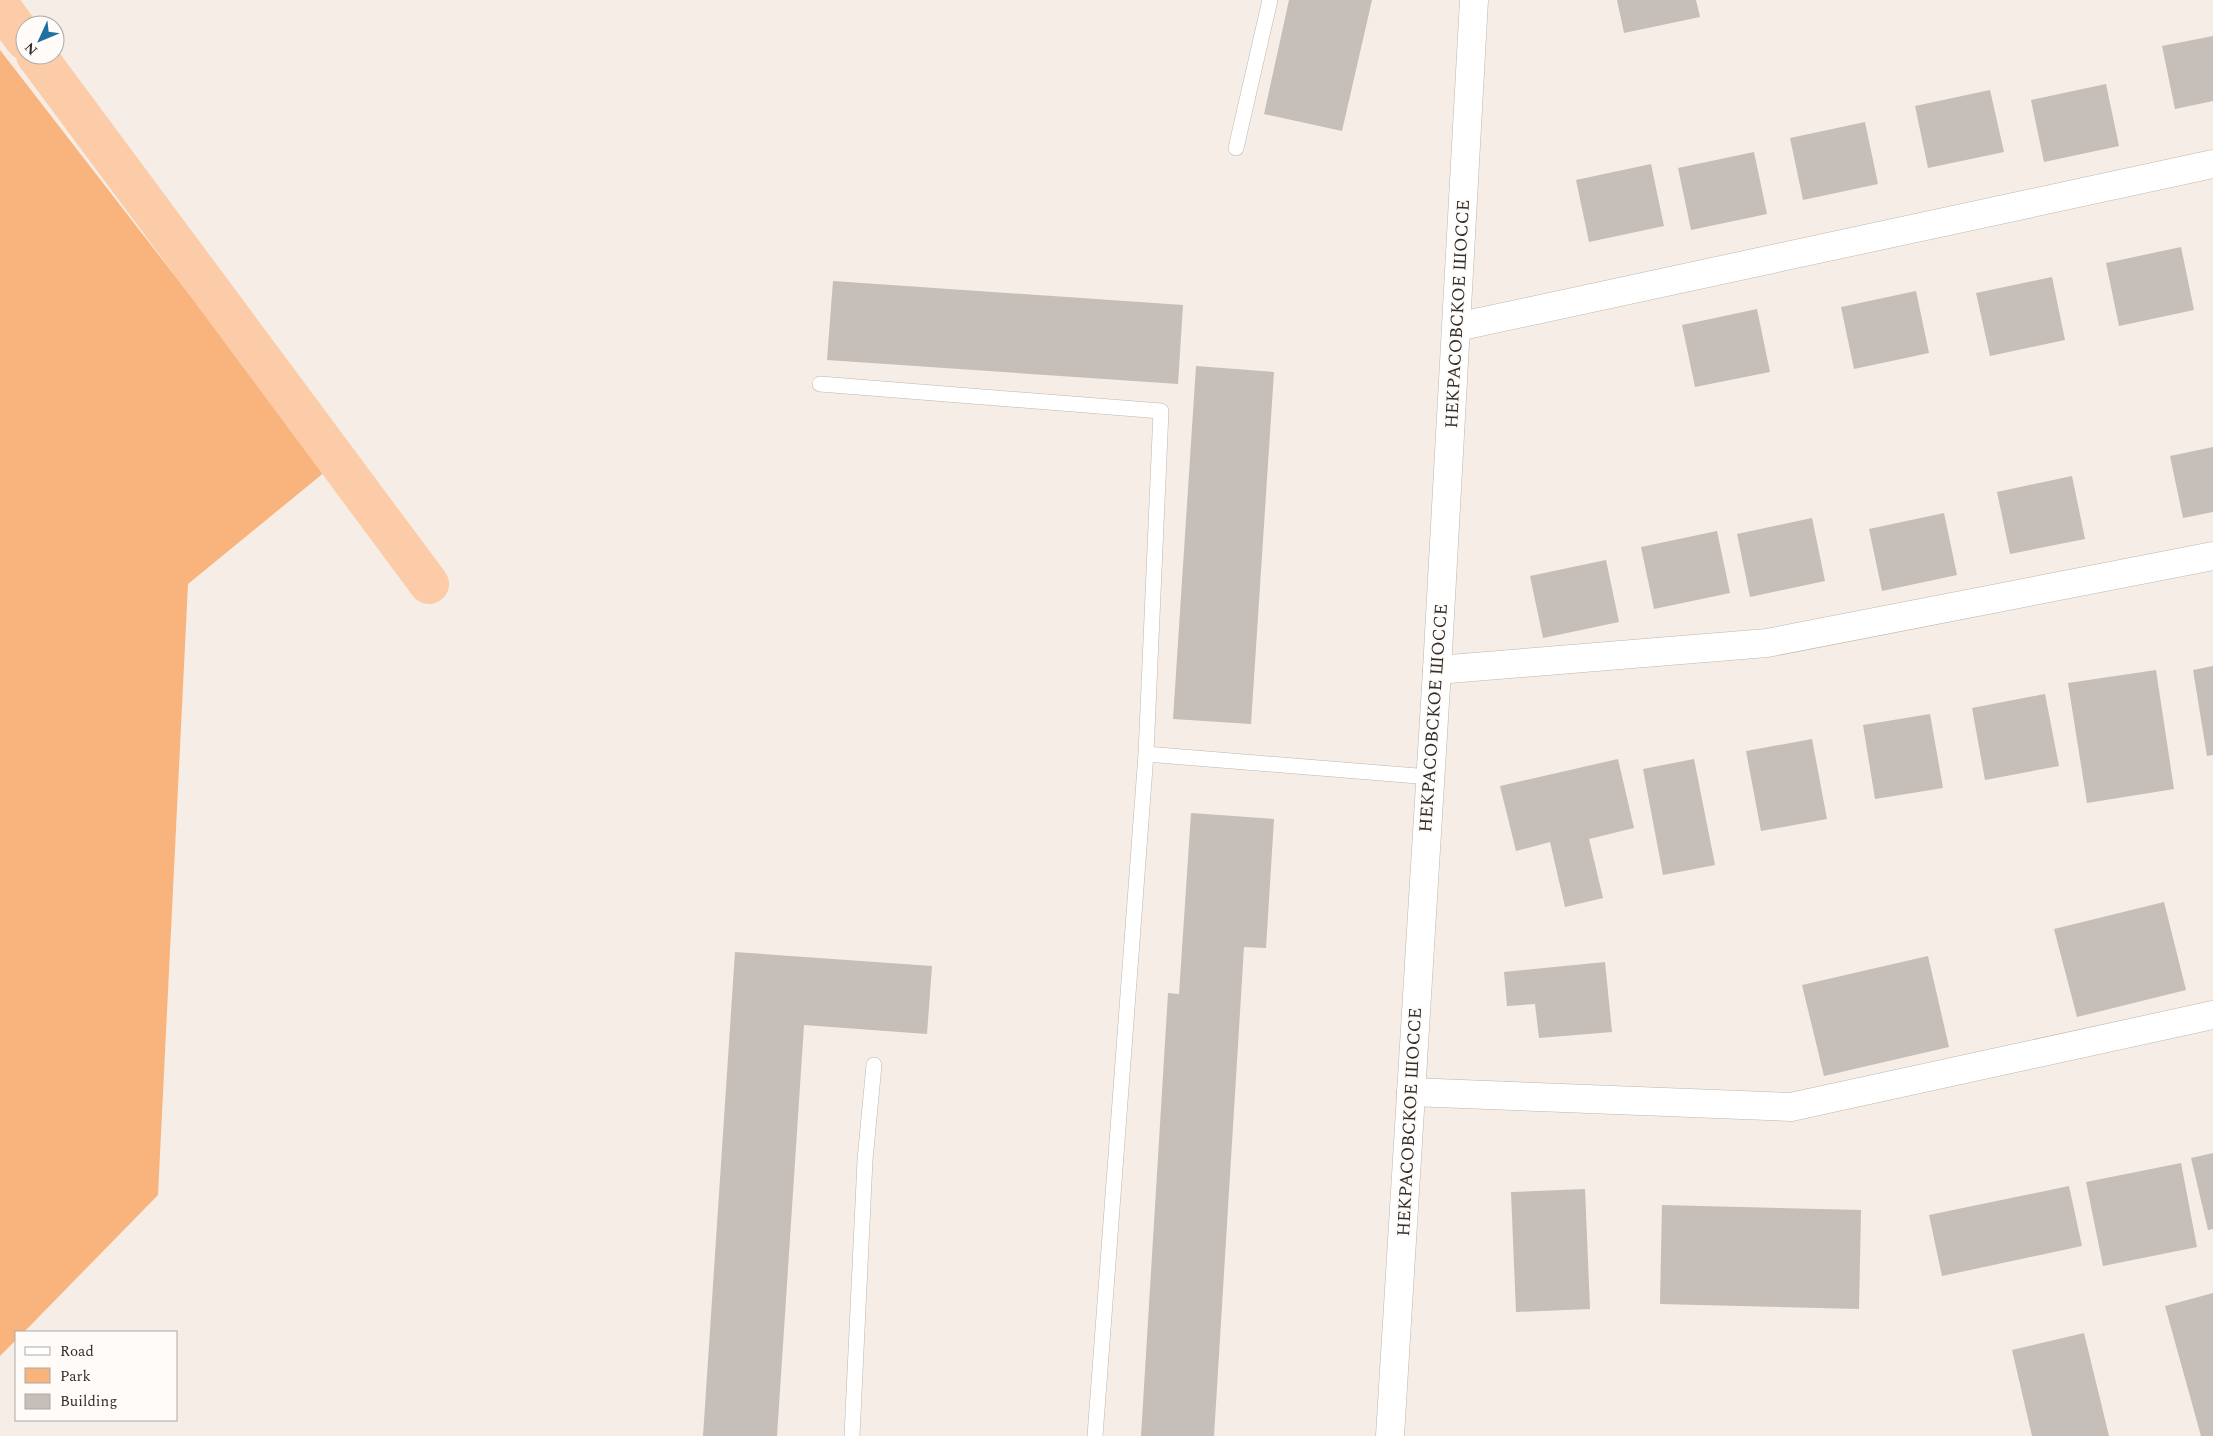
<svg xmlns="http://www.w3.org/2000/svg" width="2213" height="1436" font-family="Spectral,serif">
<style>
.green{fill:#f8b47c}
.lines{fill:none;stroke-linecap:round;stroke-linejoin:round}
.canal{stroke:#fbcca7;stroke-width:40}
.building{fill:#c6beb8}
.lane-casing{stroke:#bdb6af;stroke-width:16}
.street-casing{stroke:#bdb6af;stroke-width:29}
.secondary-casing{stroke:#bdb6af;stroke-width:29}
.lane{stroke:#fff;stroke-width:15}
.street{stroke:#fff;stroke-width:28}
.secondary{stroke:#fff;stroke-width:28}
.labels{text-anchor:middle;stroke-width:4;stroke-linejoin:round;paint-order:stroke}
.street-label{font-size:18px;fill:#302d2b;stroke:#fefbf8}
</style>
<rect width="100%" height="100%" fill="#f5ede6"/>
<path class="green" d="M0 50 326 471 188 584 158 1195 24 1332H16V1340L0 1356Z"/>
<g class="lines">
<path class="canal" d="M0 6 25 40
M36 55 429 584"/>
</g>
<path class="building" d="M1289 0H1372L1342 131 1264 114Z
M1617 0H1696L1700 17 1624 33Z
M2213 36V101L2175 109 2162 46Z
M2106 84 2119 146 2044 162 2031 100Z
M1990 90 2004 152 1928 168 1915 106Z
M1865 122 1878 184 1803 200 1790 138Z
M1754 152 1767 214 1691 230 1678 168Z
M1651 164 1664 226 1589 242 1576 180Z
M2181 247 2194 310 2119 326 2106 263Z
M2052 277 2065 340 1990 356 1976 293Z
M833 281 1183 305 1178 384 827 360Z
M1916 291 1929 353 1854 369 1841 307Z
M1757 309 1770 372 1695 387 1682 325Z
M1196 366 1274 372 1251 724 1173 719Z
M2213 447V512L2183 518 2170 456Z
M2072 476 2085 539 2010 554 1997 492Z
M1944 513 1957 575 1882 591 1869 529Z
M1812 518 1825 581 1750 597 1737 534Z
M1717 531 1730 593 1654 609 1641 547Z
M1606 560 1619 622 1543 638 1530 576Z
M2213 666V755L2207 756 2193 670Z
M2156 670 2174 789 2087 803 2068 683Z
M2045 694 2059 766 1985 780 1972 708Z
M1930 714 1943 788 1875 799 1863 725Z
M1812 739 1827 819 1761 831 1746 751Z
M1618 759 1634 828 1589 839 1603 898 1565 907 1550 842 1516 851 1500 786Z
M1694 759 1715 865 1663 875 1643 769Z
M1191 813 1274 819 1266 948 1244 947 1214 1436H1141L1168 993 1179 994Z
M2164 902 2186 990 2077 1017 2054 929Z
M735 952 932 966 927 1034 804 1025 777 1436H703Z
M1928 956 1949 1047 1824 1076 1802 985Z
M1605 962 1612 1032 1539 1038 1535 1004 1507 1006 1504 972Z
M2213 1153V1229L2208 1230 2191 1158Z
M2181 1163 2197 1247 2103 1266 2086 1182Z
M2069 1186 2082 1246 1942 1276 1929 1215Z
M1585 1189 1590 1309 1516 1312 1511 1192Z
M1662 1205 1861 1210 1859 1309 1660 1304Z
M2213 1293V1436H2201L2165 1306Z
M2084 1333 2109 1436H2032L2012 1350Z"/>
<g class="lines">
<defs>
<path id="lane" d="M1236 148 1270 0
M820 384 1161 411 1146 754 1430 777
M852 1436 865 1160 874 1065
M1095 1436 1146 754"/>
<path id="street" d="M1457 327 2213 164
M1437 670 1767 643 2213 556
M1411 1092 1791 1107 2213 1015"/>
<path id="secondary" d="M1390 1436 1437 670 1474 0"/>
</defs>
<use href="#lane" class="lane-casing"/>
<use href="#street" class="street-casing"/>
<use href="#secondary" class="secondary-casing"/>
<use href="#lane" class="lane"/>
<use href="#street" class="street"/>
<use href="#secondary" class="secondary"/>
</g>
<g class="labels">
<g class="street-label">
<text transform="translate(1457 314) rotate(-87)" y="6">НЕКРАСОВСКОЕ ШОССЕ</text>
<text transform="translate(1433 718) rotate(-86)" y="6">НЕКРАСОВСКОЕ ШОССЕ</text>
<text transform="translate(1409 1122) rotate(-87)" y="6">НЕКРАСОВСКОЕ ШОССЕ</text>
</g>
</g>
<rect x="15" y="1331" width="162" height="90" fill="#fefbf8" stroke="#aca9a6"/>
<rect x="25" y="1347" width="25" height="8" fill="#ffffff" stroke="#aca9a6"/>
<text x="60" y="1356" font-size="15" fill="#302d2b">Road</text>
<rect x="25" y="1368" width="25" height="15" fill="#f8b47c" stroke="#aca9a6"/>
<text x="60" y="1381" font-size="15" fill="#302d2b">Park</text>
<rect x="25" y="1394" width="25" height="15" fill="#c6beb8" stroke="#aca9a6"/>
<text x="60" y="1406" font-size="15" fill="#302d2b">Building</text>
<g transform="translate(40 40) rotate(226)"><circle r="24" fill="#fefbf8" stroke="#aca9a6"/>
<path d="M0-4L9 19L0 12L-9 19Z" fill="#2071a2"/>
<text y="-8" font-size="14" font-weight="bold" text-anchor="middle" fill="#302d2b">N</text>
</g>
</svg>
